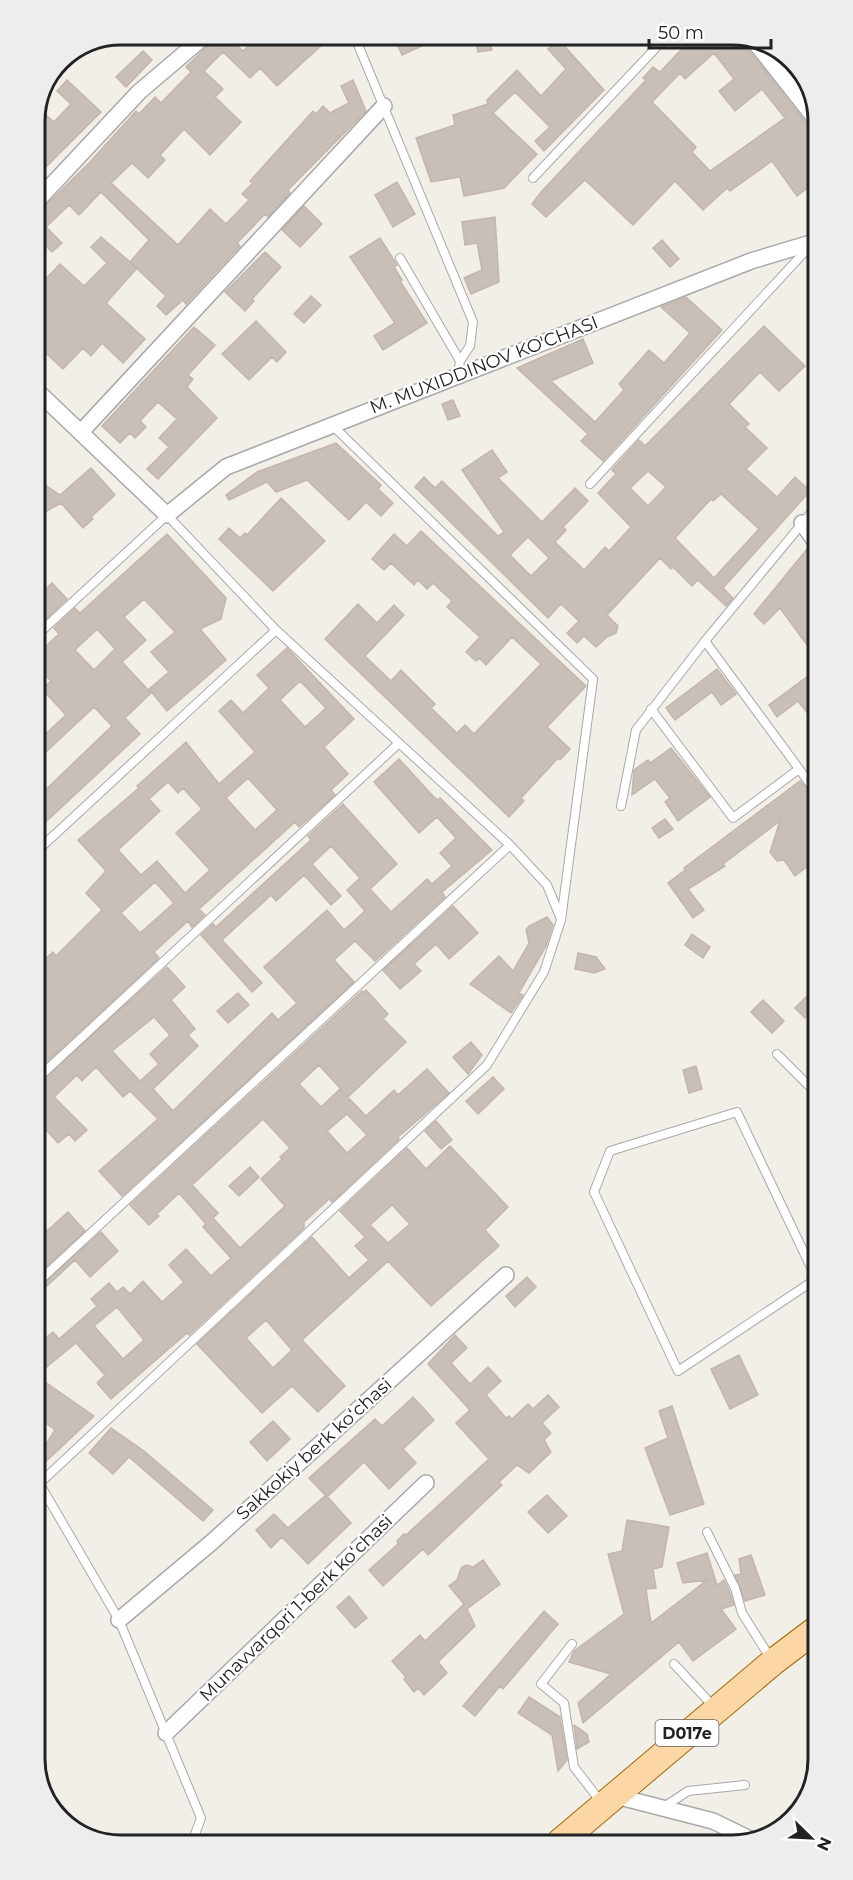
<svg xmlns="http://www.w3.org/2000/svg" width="853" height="1880" font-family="Montserrat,sans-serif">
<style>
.building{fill:#c7bfb8;stroke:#c4b6ab;stroke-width:1.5;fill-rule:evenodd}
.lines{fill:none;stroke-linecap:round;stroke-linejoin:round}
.service-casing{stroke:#a9a9a9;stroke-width:10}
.minor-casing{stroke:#a9a9a9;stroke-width:18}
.primary-casing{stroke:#a06b00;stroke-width:28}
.service{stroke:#fff;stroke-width:8}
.minor{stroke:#fff;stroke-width:15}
.primary{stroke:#fcd6a4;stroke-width:26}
.labels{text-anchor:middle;stroke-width:4.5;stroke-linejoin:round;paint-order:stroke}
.shield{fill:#fff;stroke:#646464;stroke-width:1.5}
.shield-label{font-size:16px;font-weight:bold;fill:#222}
.street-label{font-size:18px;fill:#222;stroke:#fff}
.rim{fill:none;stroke:#222;stroke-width:3}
</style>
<rect width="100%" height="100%" fill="#f2efe9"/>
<path class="building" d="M219 35H226L243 51 261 35H316L324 43 277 86 260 68 250 78 223 52 204 71 223 89 215 97 241 122 210 155 184 129 160 155 165 160 148 178 132 163 111 183 178 245 210 209 226 224 249 200 242 194 253 183 250 181 313 111 316 114 323 106 330 113 349 103 341 86 353 80 366 111 288 190 290 193 268 217 265 214 237 243 240 246 186 304 183 300 166 315 157 306 166 296 130 262 149 240 101 192 79 215 69 205 46 227 62 243 52 252 37 237 35 238V216L90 162 136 111 139 114 155 97 161 103 191 72 186 67Z
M402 35H446L402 55 394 38Z
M474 35H488L492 50 478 52Z
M695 35 742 36 746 47 814 133V183L797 196 772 161 730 191 727 188 703 210 675 181 633 225 585 180 546 217 532 204 542 191 646 80 643 78 653 67 660 72ZM714 53 734 79 719 91 735 111 762 89 785 118 710 171 692 152 696 147 652 102 680 73 685 79Z
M558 39 604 90 544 151 535 141 550 127 515 92 493 113 537 154 504 188 464 196 460 177 431 182 416 138 455 125 453 115 488 104 487 100 517 70 541 96 566 69 548 49Z
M143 51 152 60 126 87 116 77Z
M67 80 101 112 35 178V116L38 108 54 122 71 104 57 91Z
M397 182 415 214 393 227 375 195Z
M304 206 322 224 300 247 282 230Z
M495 217 499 282 471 294 464 278 482 270 477 243 465 245 462 222Z
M101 237 137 268 106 303 145 339 123 363 102 343 91 356 83 348 63 369 35 343V298L43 290 39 286 60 264 84 286 107 263 91 247Z
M380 238 397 265 394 267 402 280 400 281 427 323 383 350 374 336 395 323 350 257Z
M662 240 679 259 670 267 653 248Z
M265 252 281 267 252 299 254 301 245 311 225 292Z
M311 296 321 305 304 323 294 314Z
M686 297 722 330 603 461 581 441 588 434 517 368 583 339 593 363 551 381 595 422 624 390 619 384 649 350 664 363 690 333 661 307Z
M256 321 286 352 277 362 272 357 249 380 222 354Z
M764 326 805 366 779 391 760 372 729 404 749 424 745 427 767 448 746 469 777 497 795 477 810 491 723 588 733 598 726 606 698 580 692 586 673 567 671 569 660 558 607 615 618 626 616 633 607 637 596 647 584 636 577 643 567 633 579 621 561 604 548 618 415 487 424 477 435 488 442 481 498 536 504 532 462 470 492 450 507 472 498 478 542 522 575 488 588 501 563 527 566 530 555 542 584 570 605 547 609 551 631 527 598 493 616 474 612 470 639 440 645 446ZM648 471 666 487 648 506 630 488ZM721 494 759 529 714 578 675 538 711 499 713 501ZM528 537 549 558 531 576 510 555Z
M194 327 215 345 188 375 193 379 187 387 217 418 158 479 147 469 169 447 159 438 177 419 158 402 140 421 146 427 135 438 130 433 120 443 102 426Z
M453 400 460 416 448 420 442 404Z
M336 443 381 485 378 489 393 503 381 516 366 502 349 520 307 480 276 492 267 482 229 500 226 495 257 472Z
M91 468 115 495 91 517 93 519 83 528 61 503 36 517V479L60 495Z
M281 498 325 541 273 591 219 539 229 528 240 538 245 533 247 535Z
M421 531 586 686 547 727 570 749 560 760 558 758 521 798 524 801 509 817 325 639 358 604 377 623 394 605 404 615 365 656 391 681 401 670 435 704 431 708 457 733 465 725 474 734 541 664 512 637 486 665 479 658 476 661 466 652 480 637 447 607 452 601 433 583 427 589 418 580 414 585 391 563 384 570 372 559 394 534 407 546Z
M167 534 226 598 221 619 200 629 226 660 167 711 149 689 169 672 151 652 175 632 144 599 124 617 146 640 122 662 151 693 125 718 140 734 37 830V798L112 726 94 707 47 751 38 741 66 715 42 689 51 681 36 665V655L59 634 54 628 75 608 80 613ZM97 629 115 649 94 670 75 650Z
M808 548 815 551V656L780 608 764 624 754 614Z
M52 583 67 599 46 619 36 608V598Z
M287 648 354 719 324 747 348 774 331 790 335 795 299 827 295 822 199 909 205 915 192 927 188 921 154 952 159 958 37 1071V966L53 952 56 956 102 910 86 893 106 871 78 840 139 788 137 786 186 742 219 784 255 752 219 711 231 700 243 713 269 688 257 675ZM300 681 326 708 305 727 280 700ZM248 778 277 810 255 830 226 798ZM168 782 178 793 183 788 202 809 176 833 210 870 185 893 157 861 141 875 118 850 160 811 149 799ZM155 882 174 903 140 933 121 913Z
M717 669 736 694 721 705 712 692 675 720 666 708Z
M815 671 816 724 798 701 777 717 769 705Z
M671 748 710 797 678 821 665 802 670 798 655 779 632 795 634 770 648 760 650 763Z
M399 759 433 796 438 800 440 798 492 850 442 892 445 897 375 961 355 941 334 960 354 982 122 1196 99 1171 158 1119 130 1091 123 1097 96 1067 82 1081 77 1075 54 1097 87 1130 75 1141 69 1134 58 1143 37 1120V1085L167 967 185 987 171 1000 195 1029 188 1035 198 1046 153 1089 173 1111 272 1013 278 1020 297 1003 264 967 327 910 344 930 365 911 347 890 360 878 331 846 312 864 341 896 331 905 304 875 276 901 271 895 222 940 262 983 252 992 201 935 213 924 216 927 311 840 308 836 343 804 397 864 370 889 391 912 427 879 432 884 452 866 440 853 456 838 437 817 419 833 374 782ZM154 1017 170 1035 150 1054 159 1064 140 1081 112 1051Z
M800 781 816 798V878L808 866 795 876 784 860 777 861 770 852 780 821 723 864 725 866 688 889 704 910 693 918 668 883 685 870 684 868Z
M665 819 673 829 659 838 652 828Z
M453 906 478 933 449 959 436 944 414 964 421 971 400 989 383 970Z
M547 917 553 925 546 946 519 993 523 995 511 1013 470 984 499 956 513 971 529 943 526 930 529 926Z
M692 934 710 947 703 958 685 945Z
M578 953 596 957 605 969 594 973 575 969Z
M816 987V1007L805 1018 795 1008Z
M366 990 388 1014 383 1019 406 1042 348 1097 319 1065 299 1084 321 1107 340 1089 366 1116 394 1090 398 1095 427 1069 449 1093 397 1138 399 1139 332 1202 329 1199 304 1222V1228L189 1335 187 1333 111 1399 97 1383 105 1375 76 1343 38 1374V1344L53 1332 59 1339 97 1306 91 1299 109 1283 117 1292 123 1287 130 1294 143 1281 162 1302 184 1282 169 1265 186 1249 211 1276 231 1258 203 1227 206 1224 179 1193 157 1214 159 1216 149 1225 130 1205 362 991 363 993ZM347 1114 367 1135 347 1153 327 1131ZM263 1119 290 1148 280 1157 282 1159 261 1179 285 1206 240 1248 213 1218 218 1213 192 1185ZM117 1307 144 1340 123 1359 94 1326Z
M238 993 249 1005 228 1023 217 1011Z
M763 1000 784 1021 772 1033 751 1012Z
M471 1042 482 1055 468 1074 453 1057Z
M696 1066 702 1089 689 1093 683 1070Z
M493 1077 504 1089 478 1114 466 1101Z
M436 1121 452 1140 441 1149 425 1131Z
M450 1146 508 1207 485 1230 499 1246 431 1306 388 1261 302 1340 345 1386 318 1412 292 1386 262 1413 197 1344 312 1237 349 1278 369 1260 355 1246 365 1237 340 1211 407 1148 426 1169ZM392 1205 410 1224 388 1243 370 1225ZM266 1320 292 1350 273 1368 246 1338Z
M250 1167 259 1177 239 1196 229 1186Z
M68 1212 85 1231 38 1274V1220L47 1231Z
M101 1232 118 1251 90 1277 75 1260 38 1294V1288Z
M527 1277 536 1287 515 1307 506 1296Z
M455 1335 467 1348 451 1363 470 1384 488 1367 501 1381 486 1395 506 1418 509 1416 512 1419 528 1404 533 1409 548 1395 559 1407 542 1423 551 1433 544 1440 551 1452 529 1473 517 1465 499 1482 502 1485 428 1555 423 1549 383 1586 369 1570 398 1544 397 1541 404 1534 406 1535 489 1459 456 1423 470 1410 428 1364Z
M739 1355 758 1395 730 1409 711 1369Z
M38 1377 94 1416 38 1469V1457L55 1430 38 1417Z
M413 1397 434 1420 403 1449 416 1463 389 1489 364 1462 327 1497 309 1478 375 1419 382 1426Z
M672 1406 704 1504 670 1515 645 1448 668 1438 659 1411Z
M273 1421 290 1439 267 1461 250 1442Z
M111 1428 144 1451 213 1510 203 1521 129 1457 113 1474 89 1453Z
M326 1495 351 1523 308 1564 282 1537 271 1548 256 1530 274 1514 288 1528Z
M547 1495 567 1516 548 1533 528 1512Z
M627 1520 669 1527 662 1567 653 1569 656 1588 646 1589 651 1623 707 1580 683 1583 677 1563 707 1553 717 1585 724 1580 729 1590 734 1605 721 1609 736 1629 693 1661 679 1642 583 1723 578 1703 611 1674 569 1662 574 1651 624 1614 608 1554 622 1551Z
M751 1555 765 1595 745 1601 735 1575 741 1574 739 1559Z
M483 1560 500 1584 467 1609 475 1626 438 1662 447 1673 424 1695 418 1688 414 1692 404 1679 406 1677 392 1661 420 1635 425 1641 464 1604 449 1586 457 1580 461 1568 466 1565 473 1567Z
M349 1596 367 1618 355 1628 337 1607Z
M544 1611 558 1624 503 1689 500 1686 475 1716 463 1706Z
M529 1697 560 1717 567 1760 558 1771 552 1735 518 1713Z
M574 1725 587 1734 589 1742 577 1749Z"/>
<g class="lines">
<defs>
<path id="service" d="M354 35 473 322 470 346 460 361 458 374
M533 178 668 35
M400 258 460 361
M590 484 810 246
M36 636 167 515 276 630 510 845 547 885 561 919
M705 641 816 792
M651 709 733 818 799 769
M621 806 636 730 705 641 815 508
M37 851 276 630
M777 1054 817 1094
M37 1079 398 744
M816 1279 678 1371 594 1192 610 1151 737 1112 817 1280
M38 1282 510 845
M38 1481 119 1620 201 1818 191 1845
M41 1482 487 1065 544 972 561 920 593 679 333 426
M707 1532 735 1588 742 1613 771 1659
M572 1644 541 1684 564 1703 574 1767 601 1802
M674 1664 713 1706
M664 1807 688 1791 745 1785"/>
<path id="minor" d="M754 41 814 117
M35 203 139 92 206 35
M35 389 167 515 226 467 751 261 814 242
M81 432 384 106
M802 523 815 541
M119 1620 212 1542 506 1275
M166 1733 426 1483
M612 1795 713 1821 754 1841"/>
<path id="primary" d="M560 1842 773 1662 818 1628"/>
</defs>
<use href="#service" class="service-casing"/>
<use href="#minor" class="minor-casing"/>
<use href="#primary" class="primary-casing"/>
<use href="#service" class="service"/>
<use href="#minor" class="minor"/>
<use href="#primary" class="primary"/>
</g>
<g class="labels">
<rect class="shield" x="655.5" y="1720" width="63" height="26" rx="4.5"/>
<g class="shield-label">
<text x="687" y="1739">D017e</text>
</g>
<g class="street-label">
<text transform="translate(484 365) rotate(-21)" y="6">M. MUXIDDINOV KO'CHASI</text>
<text transform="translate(314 1449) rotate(-42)" y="6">Sakkokiy berk koʻchasi</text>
<text transform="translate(296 1608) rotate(-44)" y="6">Munavvarqori 1-berk koʻchasi</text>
</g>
</g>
<path d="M0 0H853V1880H0ZM121 45H732A76 76 0 0 1 808 121V1759A76 76 0 0 1 732 1835H121A76 76 0 0 1 45 1759V121A76 76 0 0 1 121 45Z" fill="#ededed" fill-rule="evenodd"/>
<path class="rim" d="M121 45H732A76 76 0 0 1 808 121V1759A76 76 0 0 1 732 1835H121A76 76 0 0 1 45 1759V121A76 76 0 0 1 121 45Z"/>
<g transform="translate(811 1838) rotate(114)" stroke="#ffffff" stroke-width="4.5" paint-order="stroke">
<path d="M0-4.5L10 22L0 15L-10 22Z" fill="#222222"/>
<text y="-9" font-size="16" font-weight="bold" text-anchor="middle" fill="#222222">N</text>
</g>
<path d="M649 39v9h122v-9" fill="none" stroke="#222222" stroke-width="3"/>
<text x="658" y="39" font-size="18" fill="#222222" stroke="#ffffff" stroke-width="4.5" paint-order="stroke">50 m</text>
</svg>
